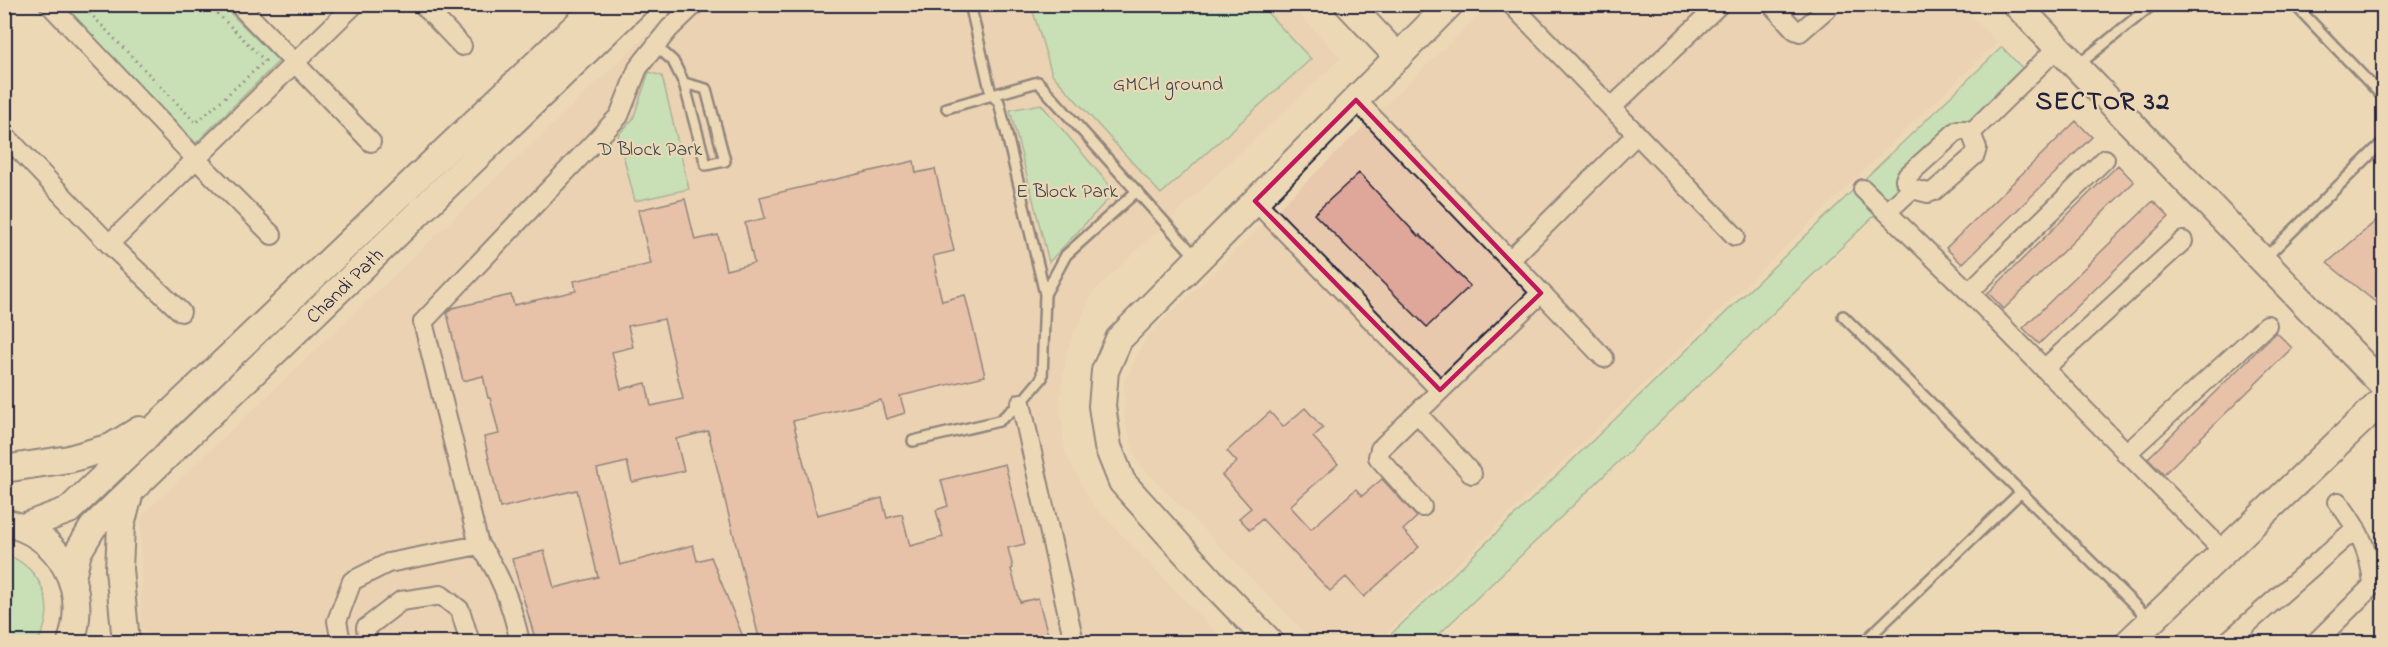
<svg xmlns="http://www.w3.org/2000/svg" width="2388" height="647" font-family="'Indie Flower',sans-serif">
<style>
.built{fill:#e9c9ae}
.green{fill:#9ee7b6;stroke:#608478;stroke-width:1.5}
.building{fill:#dfa69a;stroke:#22223b;stroke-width:1.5;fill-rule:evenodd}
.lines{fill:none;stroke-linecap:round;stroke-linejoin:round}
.lane-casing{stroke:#22223b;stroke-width:14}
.street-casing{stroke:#22223b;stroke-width:22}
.secondary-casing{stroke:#22223b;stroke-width:30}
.path{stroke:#22223b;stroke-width:3;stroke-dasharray:1.5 4.5;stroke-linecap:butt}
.lane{stroke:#edd8b6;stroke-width:9}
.street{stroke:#edd8b6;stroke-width:18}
.secondary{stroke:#edd8b6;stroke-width:26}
.marked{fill:none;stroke:#c2185b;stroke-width:4.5;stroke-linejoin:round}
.labels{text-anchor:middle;stroke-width:4.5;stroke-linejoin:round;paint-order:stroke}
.park-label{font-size:20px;fill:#3b4954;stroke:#edd8b6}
.street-label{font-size:20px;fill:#22223b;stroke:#edd8b6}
.district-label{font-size:26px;font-weight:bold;letter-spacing:1.5px;fill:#22223b;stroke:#edd8b6}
</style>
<rect width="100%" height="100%" fill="#edd8b6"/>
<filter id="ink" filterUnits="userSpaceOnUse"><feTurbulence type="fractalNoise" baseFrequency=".0167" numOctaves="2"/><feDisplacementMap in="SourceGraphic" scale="12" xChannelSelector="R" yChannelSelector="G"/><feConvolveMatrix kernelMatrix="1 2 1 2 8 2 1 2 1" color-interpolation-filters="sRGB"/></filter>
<g filter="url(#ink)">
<path class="built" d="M678 5H1291L1341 58 1093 292 1068 348 1060 397 1065 453 1093 505 1225 642H157L141 627V516Z
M1489 5H1960L1997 42 1377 642H1314L1137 462 1124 418V381L1147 336Z"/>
<path class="green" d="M60 5H222L279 61 196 143Z
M1031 5H1260L1311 59 1161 194 1052 74Z
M2002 47 2025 71 1431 642H1383Z
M649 72 662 76 689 189 635 201 618 135 633 119Z
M1041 104 1115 192 1049 262 1010 110Z
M5 554C42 567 59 609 37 642H5Z"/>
<path class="building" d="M2076 121 2092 137 1962 264 1946 248Z
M914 161 916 173 935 169 954 251 933 256 937 272H935L942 301 965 295 985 376 900 396 905 413 886 419 881 400 793 421 817 515 882 498 887 518 902 514 910 546 943 537 936 510 948 506 941 480 1005 464 1025 544 1008 548 1013 568 1011 569 1020 602 1038 598 1050 642H760L708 431 676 439 684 471 632 482 627 462 597 469 620 565 693 545 697 561 711 557 745 642H536L512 559 544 551 554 588 598 577 577 490 500 508 484 437 499 434 490 398H488L483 376 463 381 447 313 452 308 511 295 514 305 576 291 574 281 651 264 638 210 685 199 695 240 718 235 726 270 754 263 745 223 765 218 760 197ZM664 319 683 399 651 406 646 383 621 389 612 352 633 347 628 326Z
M2118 165 2134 182 2004 309 1988 293Z
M1359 173 1418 236 1420 235 1470 286 1427 327 1314 214Z
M2153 201 2169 217 2039 344 2023 328Z
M2384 214V309L2327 263Z
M2276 332 2292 348 2164 474 2148 458Z
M1305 408 1323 428 1313 437 1338 464 1290 506 1311 529 1356 489 1362 496 1382 479 1417 517 1403 530 1419 547 1364 597 1346 577 1330 591 1262 519 1250 530 1239 518 1251 508 1222 475 1237 462 1227 451 1270 412 1283 427Z"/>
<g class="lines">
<defs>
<path id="lane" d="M970 4 991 94 999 102 1045 294
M2294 4 2384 98
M655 45 673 61 684 83 706 165 725 161 706 89 684 83
M2078 65 2153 4
M947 108 1038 82 1196 257
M2264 259 2384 141
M1843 316 2150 620
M913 441 999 421 1021 403 1042 378 1045 294 1066 255 1137 191
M1864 642 2021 492"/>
<path id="street" d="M49 4 196 159 272 235
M238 4 371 142
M422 4 462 46
M1511 4 1735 236
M1771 4 1795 30 1800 32 1832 4
M1356 100 1604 358
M1611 108 1720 4
M4 134 109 244 181 312
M1863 189 1969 292 2224 552
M1912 189 1905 180 1906 177 1958 130H1966L1971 133
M1255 201 1440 390
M1887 212 1912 189 1928 193 1934 191 1975 155 1977 148 1971 133 2058 47
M109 244 355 4
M1510 260 1637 134
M1969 292 2105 159
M2044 369 2183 241
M1021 403 1074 642
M1417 413 1472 474
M2126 454 2267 325
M2338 502C2358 528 2370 551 2373 584
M1422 507 1378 457 1380 449 1541 293
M341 642 337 621 352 581 388 563 479 545
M368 642 366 628 401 601 441 595 460 610 470 642
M520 642C513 610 500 571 479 545L423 322 619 116 638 68 669 29 695 4
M2227 642 2356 528
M2316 642 2384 574"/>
<path id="secondary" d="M1348 4 1398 57
M2016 4 2384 386
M4 469 69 459 111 447 139 430
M4 522C61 535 89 588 71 642
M23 527 69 510 599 4
M72 578 78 552 93 527 635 4
M126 642 119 569 121 525 130 492
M1270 642 1211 581 1122 482 1108 447 1102 406 1105 371 1119 339 1450 4
M2129 642 2384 399"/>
</defs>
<use href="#lane" class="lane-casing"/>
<use href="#street" class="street-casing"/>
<use href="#secondary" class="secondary-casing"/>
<path class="path" d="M81 4 196 123 265 61 208 4"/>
<use href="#lane" class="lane"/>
<use href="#street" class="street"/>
<use href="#secondary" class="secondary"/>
</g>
</g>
<path d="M0 0H2388V647H0ZM1356 100 1541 293 1440 390 1255 201Z" fill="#edd8b6" fill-opacity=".55" fill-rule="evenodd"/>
<path class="marked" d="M1356 100 1541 293 1440 390 1255 201Z"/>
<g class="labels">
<g class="park-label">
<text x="1168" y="90">GMCH ground</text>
<text x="650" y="155">D Block Park</text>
<text x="1067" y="197">E Block Park</text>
</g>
<g class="street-label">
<text transform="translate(344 285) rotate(-44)" y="7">Chandi Path</text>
</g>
<g class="district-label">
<text x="2103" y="109">SECTOR 32</text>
</g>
</g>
<rect width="2388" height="647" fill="none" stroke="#edd8b6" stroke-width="24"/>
<rect x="12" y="12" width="2364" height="623" fill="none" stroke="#22223b" stroke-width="2" filter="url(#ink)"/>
</svg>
